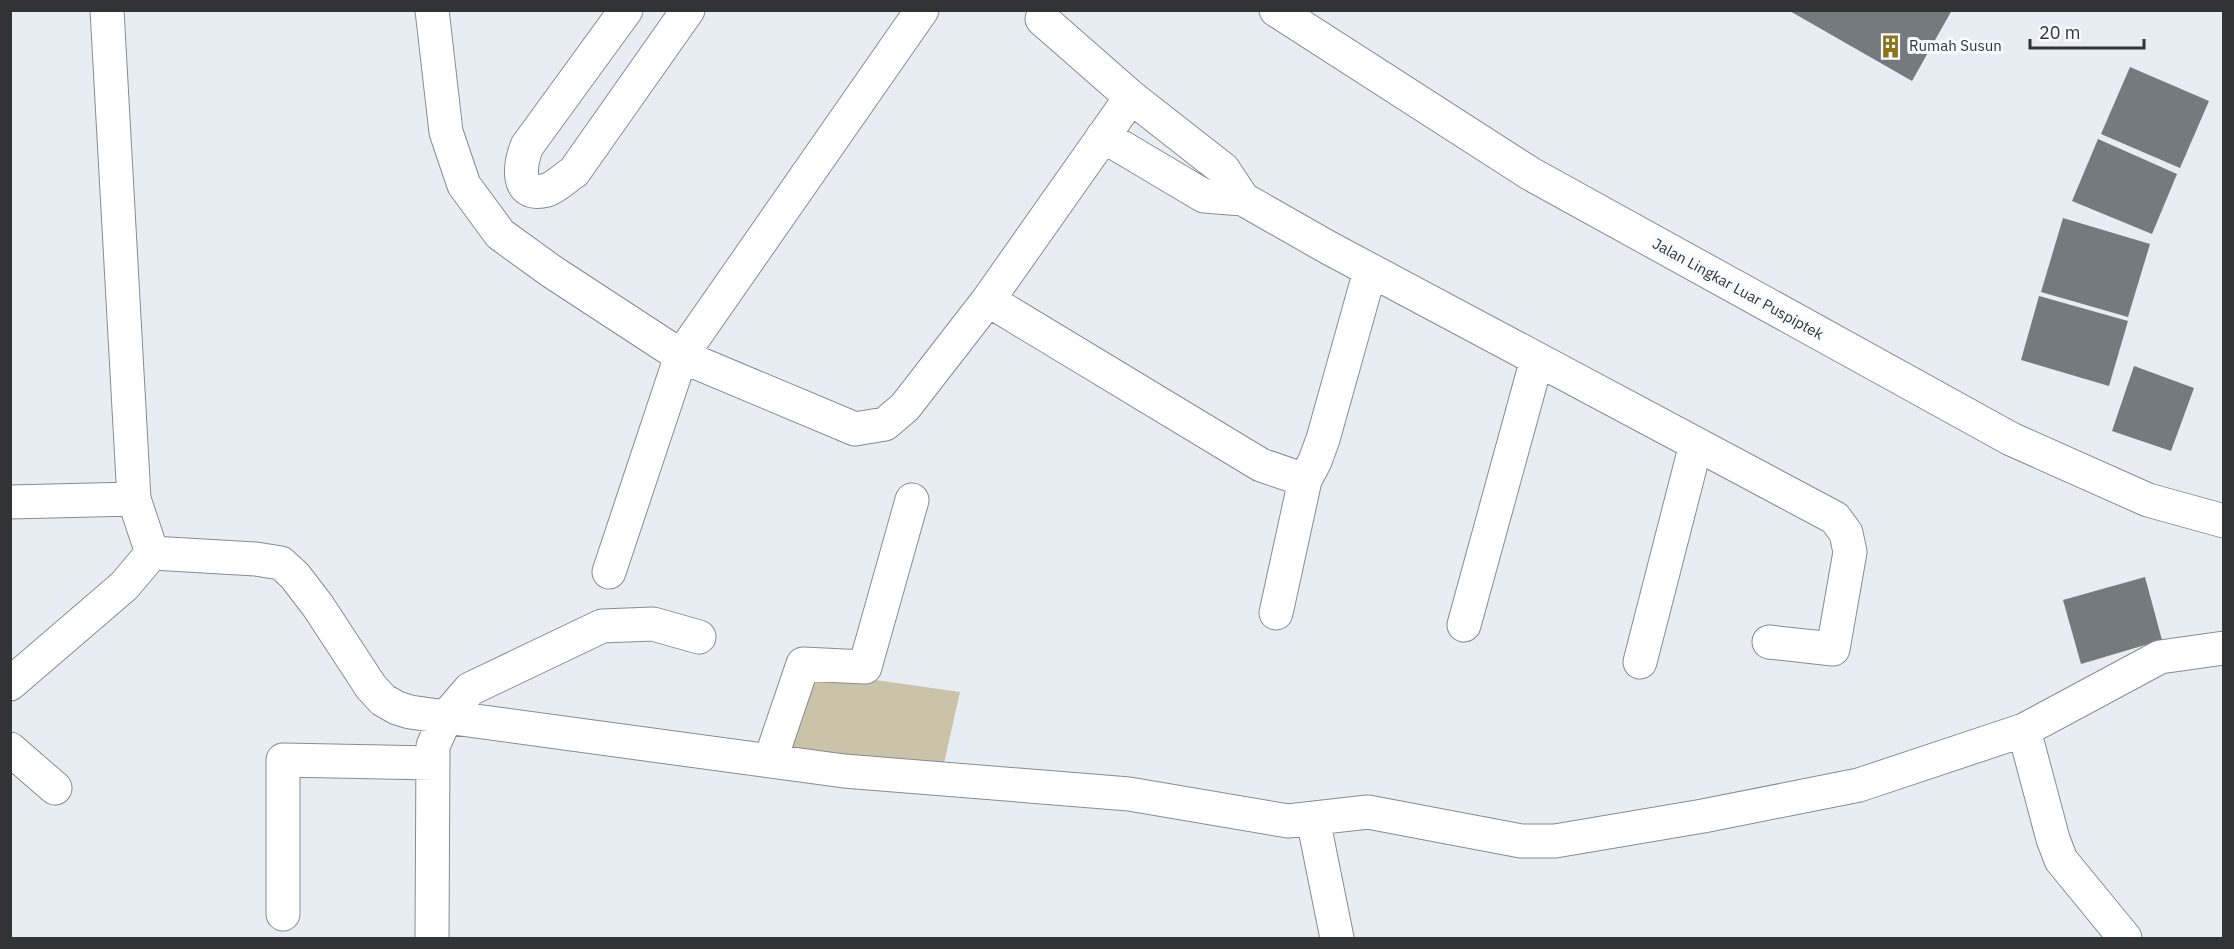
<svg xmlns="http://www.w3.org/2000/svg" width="2234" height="949" font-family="'IBM Plex Sans',sans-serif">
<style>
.green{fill:#cac3a9}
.building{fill:#757a7f}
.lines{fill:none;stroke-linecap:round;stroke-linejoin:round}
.minor-casing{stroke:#868c91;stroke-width:35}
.major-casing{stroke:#868c91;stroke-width:35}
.minor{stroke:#fff;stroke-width:33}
.major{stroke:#fff;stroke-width:33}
.labels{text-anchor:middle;stroke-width:6;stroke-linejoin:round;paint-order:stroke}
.poi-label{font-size:15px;fill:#313336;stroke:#f7fafe;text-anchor:start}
.street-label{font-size:15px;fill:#313336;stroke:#f7fafe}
</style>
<rect width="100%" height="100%" fill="#e8edf3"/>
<path class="green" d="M812 671 960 692 944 763 789 749Z"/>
<path class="building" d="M1788 10H1952L1912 81Z
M2130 67 2209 101 2180 168 2101 134Z
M2098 139 2177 174 2152 234 2072 201Z
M2063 218 2150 244 2128 317 2041 292Z
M2039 296 2128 321 2109 386 2021 360Z
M2134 366 2194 388 2171 451 2112 431Z
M2145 577 2162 640 2081 664 2063 600Z"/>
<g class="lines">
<defs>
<path id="minor" d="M107 10 134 499 152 553 256 559 281 563 295 576 318 606 371 687 383 700 397 708 410 712 446 717 844 771 1129 794 1288 821 1368 812 1521 841H1555L1703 816 1859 785 2024 730 2160 657 2224 648
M432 10 446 132 464 185 500 234 551 271 681 356 855 429 885 424 905 407 988 300 1131 97
M626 10 527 146C520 164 514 199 547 190 556 187 566 177 574 172L688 10
M1042 19 1131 97 1223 169 1243 199 1329 248 1835 518 1846 533 1850 552 1833 649 1769 642
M1103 136 1204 196 1243 199
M988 300 1261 465 1305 480 1315 461 1323 439 1370 271
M10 502 134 499
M609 572 681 356 922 10
M1276 613 1305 480
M1464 625 1537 359
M1640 662 1696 444
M10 684 124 586 152 553
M2024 730 2053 839 2061 860 2125 938
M10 749 55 788
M770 761 803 664 865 667 912 500
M1313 819 1337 938
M283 914V760L433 763
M432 938 433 746 446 717 470 689 602 626 653 624 699 637"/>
<path id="major" d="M1276 10 1531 174 2011 439 2148 500 2224 521"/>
</defs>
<use href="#minor" class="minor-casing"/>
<use href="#major" class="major-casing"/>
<use href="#minor" class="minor"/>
<use href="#major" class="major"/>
</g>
<defs>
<symbol id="building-bare" viewBox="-9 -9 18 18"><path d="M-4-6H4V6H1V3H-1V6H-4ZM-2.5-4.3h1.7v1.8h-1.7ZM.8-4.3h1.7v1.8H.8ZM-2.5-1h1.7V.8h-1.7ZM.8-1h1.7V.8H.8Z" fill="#8b7518" stroke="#f7fafe" stroke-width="2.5" paint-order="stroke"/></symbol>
</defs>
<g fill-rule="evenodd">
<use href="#building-bare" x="1874" y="30" width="33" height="33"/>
</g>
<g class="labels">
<g class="poi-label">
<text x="1909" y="51">Rumah Susun</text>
</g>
<g class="street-label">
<text transform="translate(1738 289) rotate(29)" y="5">Jalan Lingkar Luar Puspiptek</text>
</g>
</g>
<rect width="2234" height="949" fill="none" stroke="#313336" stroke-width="24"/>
<path d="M2030 39v9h114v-9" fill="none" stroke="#313336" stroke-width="3"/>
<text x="2039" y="39" font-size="18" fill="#313336" stroke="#f7fafe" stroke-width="4.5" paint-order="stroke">20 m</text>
</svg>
